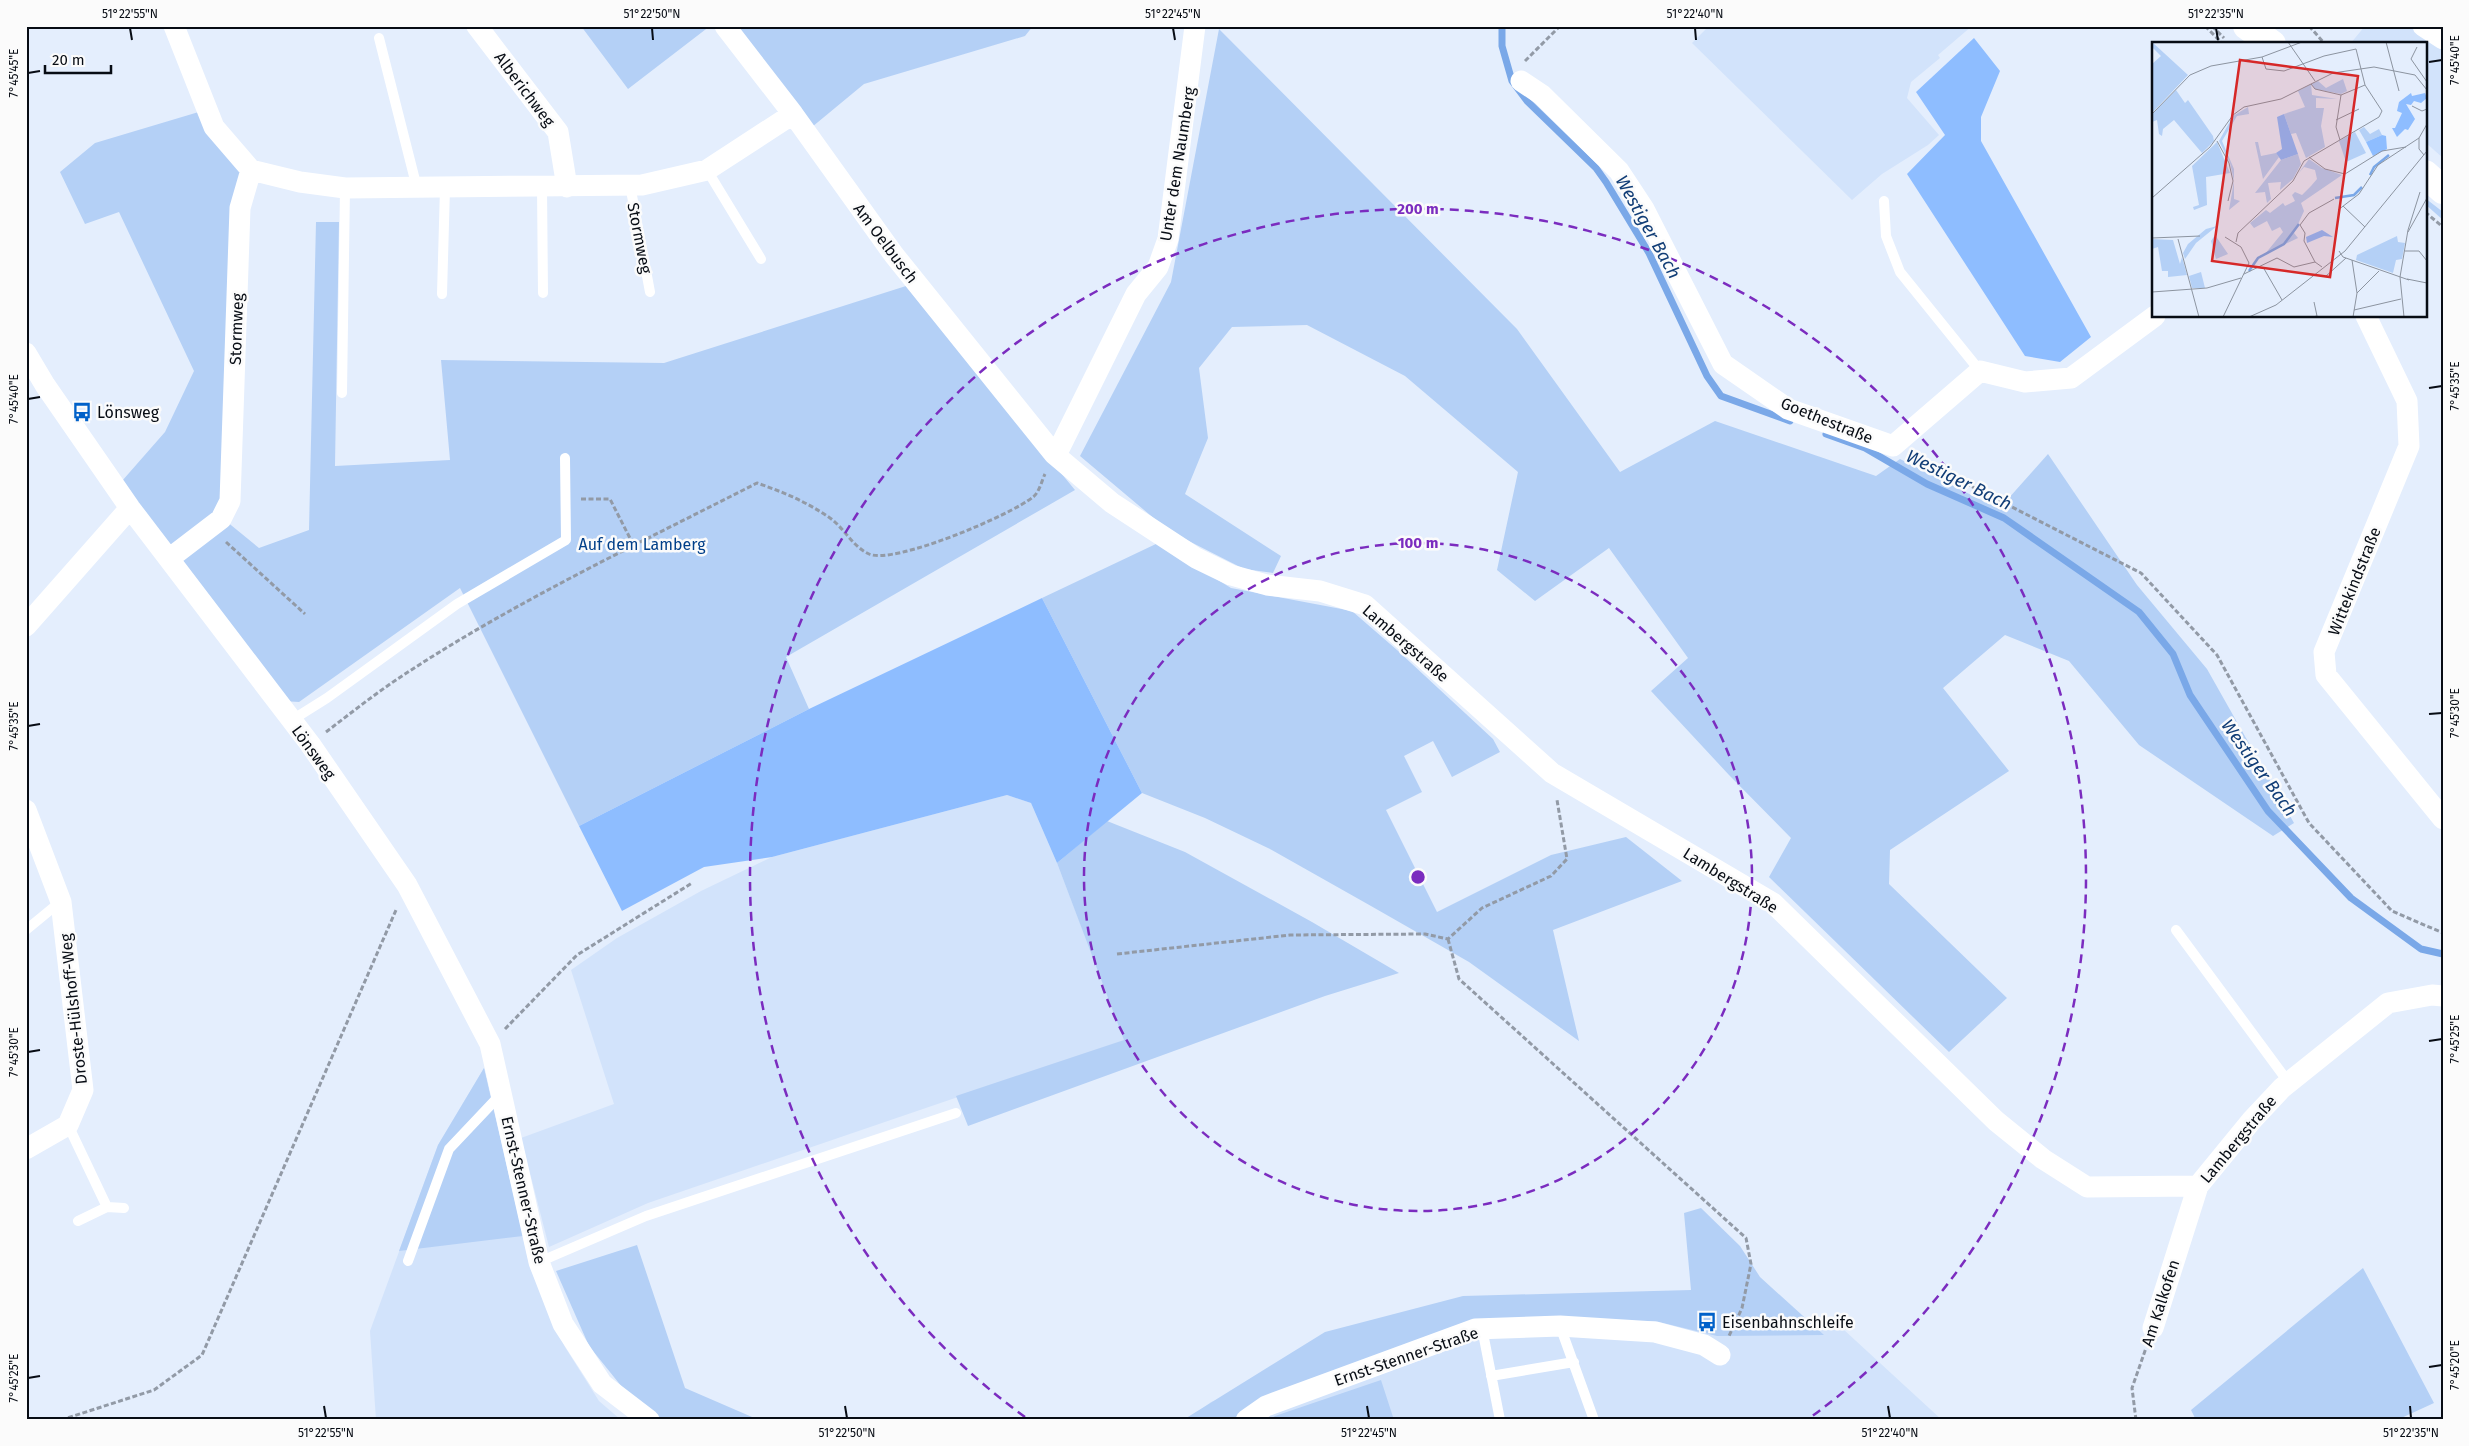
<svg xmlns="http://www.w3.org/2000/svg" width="2469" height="1446" font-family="'Fira Sans',sans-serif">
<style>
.built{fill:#d2e3fb}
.green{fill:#b4d0f6}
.forest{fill:#8ebdff}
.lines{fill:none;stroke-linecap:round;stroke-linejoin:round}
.stream{stroke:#7aa8e8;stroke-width:7}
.path{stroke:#929aa6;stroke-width:3;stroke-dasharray:5 2.5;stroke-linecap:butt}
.lane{stroke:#fff;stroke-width:10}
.street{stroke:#fff;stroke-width:21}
.secondary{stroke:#fff;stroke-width:28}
.ticks{fill:none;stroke:#070c14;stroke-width:2}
.ring{fill:none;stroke:#7b2cbf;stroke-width:2.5;stroke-dasharray:9 6}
.labels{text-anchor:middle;stroke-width:5;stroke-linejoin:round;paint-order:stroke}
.street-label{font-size:16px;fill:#070c14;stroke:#fbfbfb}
.poi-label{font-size:16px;fill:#070c14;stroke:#fbfbfb;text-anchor:start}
.park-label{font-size:16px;fill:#003f89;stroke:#fbfbfb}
.water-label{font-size:18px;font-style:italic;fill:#113d76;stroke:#fbfbfb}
.inset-river{fill:none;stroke:#7aa8e8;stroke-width:2.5}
.inset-road{fill:none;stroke:#8c94a0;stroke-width:1}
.view{fill:#d62828;fill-opacity:0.15;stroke:#d62828;stroke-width:2.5}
.inset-edge{fill:none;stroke:#070c14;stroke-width:2.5}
.centre{fill:#7b2cbf;stroke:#fbfbfb;stroke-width:2.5}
.ring-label{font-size:15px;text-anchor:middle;font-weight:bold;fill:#7b2cbf;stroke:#fbfbfb;stroke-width:5;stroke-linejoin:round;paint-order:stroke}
.neatline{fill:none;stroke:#070c14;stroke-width:2}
.ticks-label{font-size:12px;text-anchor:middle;fill:#070c14}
</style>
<rect width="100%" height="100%" fill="#e4eefd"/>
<path class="built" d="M1709 26H1972L1938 55 1940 58 1911 82 1907 98 1939 135 1928 145 1882 174 1852 200 1692 43Z
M2365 26H2443V158L2425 142V44H2350Z
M1007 795 1031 803 1057 863 1125 1040 648 1203 549 1247 521 1138 614 1104 571 970 617 938 701 891 772 857Z
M484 1068 530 1268 565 1347 599 1401 621 1420H376L370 1331 438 1145Z
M1463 1303 1665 1305 1843 1329 1942 1420H1187L1211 1402Z"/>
<path class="green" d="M581 26H710L628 89Z
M733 26H1033L1025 36 864 84 812 127Z
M1219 29 1517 329 1620 472 1715 421 1876 476 1900 459 1999 509 2048 454 2137 585 2207 669 2294 823 2273 836 2139 745 2069 661 2005 635 1943 688 2009 771 1890 850 1889 884 2007 998 1949 1052 1769 877 1791 838 1729 775 1651 691 1688 658 1609 548 1535 601 1497 570 1518 472 1405 376 1307 325 1232 327 1199 368 1208 438 1185 494 1281 556 1273 573 1244 569 1169 531 1080 456 1171 282Z
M202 111 244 172 224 499 216 517 171 549 122 481 165 432 194 371 119 212 85 224 60 172 95 143Z
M2425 198 2443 212V220L2425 204Z
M316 222H339L335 466 450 460 441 360 664 363 906 286 1075 490 786 657 809 709 579 826 460 588 299 702 283 701 177 557 226 521 259 548 309 530Z
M1158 543 1231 588 1352 611 1397 650 1493 739 1500 752 1452 777 1433 741 1404 756 1422 792 1386 810 1437 912 1551 855 1626 837 1682 881 1553 930 1579 1041 1469 962 1371 906 1270 849 1205 818 1142 793 1042 598Z
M1107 821 1185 852 1312 922 1399 973 1325 996 968 1126 956 1096 1124 1040 1057 863Z
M484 1068 523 1236 399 1251 438 1145Z
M1701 1208 1740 1246 1760 1277 1824 1335 1717 1336 1655 1321H1476L1266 1399 1233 1420H1183L1325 1332 1463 1296 1691 1290 1684 1213Z
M637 1245 685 1388 759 1420H663L622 1387 589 1346 556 1271Z
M2363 1268 2434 1403 2397 1420H2196L2191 1410Z
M1381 1380 1394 1420H1269L1275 1416Z"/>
<path class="forest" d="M1974 38 2000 71 1981 117V141L2091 337 2060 362 2025 356 1907 174 1945 135 1916 92Z
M1042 598 1142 793 1057 863 1031 803 1007 795 772 857 704 867 622 911 579 826 809 709Z"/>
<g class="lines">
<path class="stream" d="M1502 26V46L1512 81 1527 101 1596 168 1606 182 1649 253 1707 376 1721 396 1790 421
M1826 434 1865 448 1927 484 2004 518 2139 612 2173 654 2190 695 2268 811 2351 898 2421 949 2443 954"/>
<path class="path" d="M2205 26 2223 44
M2212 26 2224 38
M2309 26 2325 44
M1525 61 1560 26
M2425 212 2443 227
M1912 456 2141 573 2217 655 2309 823 2392 911 2443 933
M581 499H610L634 546
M226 542 305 614
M326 732C351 713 376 693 402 676 514 602 638 544 757 483 783 492 807 502 830 518 844 528 853 547 869 554 894 565 1011 515 1033 497 1039 493 1042 480 1045 474
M1448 939 1459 979 1746 1238 1751 1264 1742 1308 1729 1336
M1117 954 1290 935 1425 934 1448 939 1482 908 1551 876 1567 859 1557 800
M505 1029 577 955 692 883
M61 1420 154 1390 202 1355 396 910
M2136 1420 2132 1388 2146 1348"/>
<path class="lane" d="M379 38 417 188
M707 170 761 259
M630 185 650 292
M542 187 543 293
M1884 201 1886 236 1900 272 1980 371
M442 294 445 188
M342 393 345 188
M292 720 327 698 457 604 566 540 565 458
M26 930 60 902
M2176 930 2289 1083
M68 1125 107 1207 124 1208
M78 1221 107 1207
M408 1261 449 1149 501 1094
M539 1262 646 1216 956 1113
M1560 1326 1594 1420
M1482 1328 1500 1420
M1491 1376 1574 1362"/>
<path class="street" d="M174 26 214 127 251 170
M477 26 558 132 567 187
M725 26 793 114 894 255 1054 454 1112 503 1196 558 1231 575 1267 585 1320 591 1365 605 1552 773 1773 903 1996 1121 2043 1159 2087 1187 2198 1186
M2423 26 2443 39
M1521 81 1542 95 1619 171 1644 209 1723 364 1788 409 1893 446 1980 371 2025 382 2071 378 2155 316
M2366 316 2407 401 2409 446 2324 652 2326 675 2443 819
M26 353 45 385 130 508 310 744 407 885 490 1044 539 1262 563 1324 602 1384 649 1420
M1054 454 1060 447 1136 294 1158 267 1168 239 1195 26
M170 558 221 519 230 501 240 208 251 170 300 182 345 188 642 185 707 170 793 114
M26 626 130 508
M26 810 61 902 83 1090 68 1125 26 1149
M2153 1328 2198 1186 2252 1120 2282 1088 2388 1003 2432 995 2443 996
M1246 1420 1266 1406 1475 1329 1560 1326 1655 1332 1704 1345 1720 1355"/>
<path class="secondary" d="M2247 26 2272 44
M2425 174 2443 190"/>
</g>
<path class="ticks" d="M130 28 132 40M652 28 653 40M1173 28 1175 40M1695 28 1696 40M2216 28 2218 40M2429 62 2442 60M28 73 40 71M2429 388 2442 386M28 399 40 397M2429 714 2442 713M28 726 40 724M2429 1041 2442 1039M28 1052 40 1050M2429 1367 2442 1365M28 1378 40 1376M324 1406 326 1418M845 1406 847 1418M1367 1406 1369 1418M1888 1406 1890 1418M2410 1406 2411 1418"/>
<g class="ring">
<circle cx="1418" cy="877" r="334"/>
<path d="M1025 1417A668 668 0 1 1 1811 1417"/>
</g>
<defs>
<symbol id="bus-bare" viewBox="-9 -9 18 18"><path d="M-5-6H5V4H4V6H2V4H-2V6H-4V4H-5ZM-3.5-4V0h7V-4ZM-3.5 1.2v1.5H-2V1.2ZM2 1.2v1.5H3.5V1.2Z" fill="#0161c9" stroke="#fbfbfb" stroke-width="2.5" paint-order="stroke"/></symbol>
</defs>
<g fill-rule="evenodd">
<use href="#bus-bare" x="68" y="398" width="28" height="28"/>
<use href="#bus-bare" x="1693" y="1308" width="28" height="28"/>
</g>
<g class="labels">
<g class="street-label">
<text transform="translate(525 89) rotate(53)" y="6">Alberichweg</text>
<text transform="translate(1177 164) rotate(-81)" y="6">Unter dem Naumberg</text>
<text transform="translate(640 238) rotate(79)" y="6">Stormweg</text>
<text transform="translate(886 243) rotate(53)" y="6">Am Oelbusch</text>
<text transform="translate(236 329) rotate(-88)" y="6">Stormweg</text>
<text transform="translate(1827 420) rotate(22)" y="6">Goethestraße</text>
<text transform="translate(2354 581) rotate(-68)" y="6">Wittekindstraße</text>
<text transform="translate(1406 643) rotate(41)" y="6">Lambergstraße</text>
<text transform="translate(314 752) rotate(54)" y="6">Lönsweg</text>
<text transform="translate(1731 880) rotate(32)" y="6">Lambergstraße</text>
<text transform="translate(73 1009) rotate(-96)" y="6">Droste-Hülshoff-Weg</text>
<text transform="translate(2238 1139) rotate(-50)" y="6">Lambergstraße</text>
<text transform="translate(524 1190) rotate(77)" y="6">Ernst-Stenner-Straße</text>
<text transform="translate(2160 1303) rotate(-72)" y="6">Am Kalkofen</text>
<text transform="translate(1406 1356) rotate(-19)" y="6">Ernst-Stenner-Straße</text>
</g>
<g class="poi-label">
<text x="97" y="418">Lönsweg</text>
<text x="1722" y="1328">Eisenbahnschleife</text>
</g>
<g class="park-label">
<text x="642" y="550">Auf dem Lamberg</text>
</g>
<g class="water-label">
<text transform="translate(1648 227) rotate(61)" y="6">Westiger Bach</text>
<text transform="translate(1959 480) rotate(26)" y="6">Westiger Bach</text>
<text transform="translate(2259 768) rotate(54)" y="6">Westiger Bach</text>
</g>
</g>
<g transform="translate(2152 42)">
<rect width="275" height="275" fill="#e4eefd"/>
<path d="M0 0 36 33 0 71V22L9 14 0 5ZM191 37 195 49 189 52 163 47 159 42 166 39 174 46ZM159 42 160 53 185 57 164 56V66H172L169 84 173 105 154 116 144 91 139 92 132 72 153 65 146 49ZM24 48 33 61 36 58 61 94 62 99 50 111 22 78 11 87 10 94 7 92 5 78 0 80V72ZM96 65 97 72 85 74 70 99 82 127V157L88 159 77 168 82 139 78 121 67 99 81 74ZM212 85 218 92 227 87 230 93 214 100 207 88ZM203 90 214 111 194 120 187 99ZM65 100 78 131 54 135 55 163 42 168 41 165 47 163 40 124ZM103 100H106L109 114 124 111 127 115 111 137ZM146 112 149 122 141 137 128 148 129 140 116 141 119 157 115 161 113 150 103 151 129 118ZM157 117 170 126 190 133 149 161 152 169 142 191 146 196 113 212 131 190 128 185 120 189 115 179 102 186 98 181 114 168 118 171 131 161 133 164 143 159 140 153 143 150 150 153 159 144 165 137 163 128 152 125 146 132ZM65 184 44 201 33 217 31 211 36 202 54 187ZM63 193 76 212 64 217 59 199ZM245 194 246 200 253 201 250 217 244 218 241 231 204 218 205 213ZM0 197 21 198 28 222 30 215 35 233 16 235V229H10L6 205 0 207ZM49 230 53 246H40L37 234Z" fill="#b4d0f6"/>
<path d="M259 51 260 54 273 51 275 56 269 61 262 59 259 63 254 62 263 77 256 88 253 87 245 95 240 86H243L250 71 245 69 247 60ZM132 72 146 112 129 118 124 111 130 107 125 75ZM230 93 234 94 235 107 221 114 214 100ZM170 188 181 195 172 194 155 201 154 195Z" fill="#8ebdff"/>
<path class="inset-river" d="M218 133 222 125 237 113M183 156 202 153 210 145M97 229 106 216 132 202 147 182"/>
<path class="inset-road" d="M136 0 163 39M234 0 247 49M265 5 259 17 275 40M159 42 163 47 189 53 184 85 188 98M189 53 213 43M260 64 270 69 275 67M1 71 38 33 59 24 110 15 150 0M184 78 207 67M65 99 77 121 81 139 76 159M272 113 267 107V96L275 82M157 115 173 127 193 132 230 109 254 105M0 156 58 105 81 73 92 65 129 57 181 31 222 25 263 33 275 48M191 164 213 185M186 168 207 152 226 123 267 96M256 190 275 156M0 196 48 194M26 197 47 275M84 200 86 191 141 139 152 119 227 75 230 69 213 43 204 7 172 14 132 29 114 27 110 15M187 209 191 215 257 238M253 209H267L275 219M200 218 205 251M163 220 152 199 153 191 148 183 157 171 182 157M111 225 130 258M92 232 125 216 142 225 163 220 170 225M173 235 194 216M255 237 275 241M0 250 55 246 89 236M202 268 249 257M71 275 97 221 89 205 73 195M97 275 124 263 193 209 275 109M160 275 165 274 162 260M201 275 205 251 227 229M252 275 248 235 256 188 268 150"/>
<path class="view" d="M88 18 206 34 178 235 60 219Z"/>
<rect width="275" height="275" class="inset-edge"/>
</g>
<circle cx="1418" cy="877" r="8" class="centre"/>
<g class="ring-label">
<text x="1418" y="214">200 m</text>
<text x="1418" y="548">100 m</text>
</g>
<rect width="2469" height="1446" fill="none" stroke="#fbfbfb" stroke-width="55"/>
<path d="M45 65v8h66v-8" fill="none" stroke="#070c14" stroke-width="2.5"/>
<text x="52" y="65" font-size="15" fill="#070c14" stroke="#fbfbfb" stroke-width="4" paint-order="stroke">20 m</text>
<rect x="28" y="28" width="2414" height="1390" class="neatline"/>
<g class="ticks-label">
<text x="130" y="18">51°22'55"N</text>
<text x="652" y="18">51°22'50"N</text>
<text x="1173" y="18">51°22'45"N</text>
<text x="1695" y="18">51°22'40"N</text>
<text x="2216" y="18">51°22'35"N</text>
<text transform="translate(2455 60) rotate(-90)" y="4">7°45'40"E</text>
<text transform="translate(14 73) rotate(-90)" y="4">7°45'45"E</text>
<text transform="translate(2455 386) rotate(-90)" y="4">7°45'35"E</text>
<text transform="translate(14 399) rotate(-90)" y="4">7°45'40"E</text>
<text transform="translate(2455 713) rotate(-90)" y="4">7°45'30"E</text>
<text transform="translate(14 726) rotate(-90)" y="4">7°45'35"E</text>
<text transform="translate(2455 1039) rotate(-90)" y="4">7°45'25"E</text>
<text transform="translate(14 1052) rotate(-90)" y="4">7°45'30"E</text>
<text transform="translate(2455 1365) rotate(-90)" y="4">7°45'20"E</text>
<text transform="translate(14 1378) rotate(-90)" y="4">7°45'25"E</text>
<text x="326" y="1437">51°22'55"N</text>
<text x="847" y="1437">51°22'50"N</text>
<text x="1369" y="1437">51°22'45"N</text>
<text x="1890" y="1437">51°22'40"N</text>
<text x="2411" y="1437">51°22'35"N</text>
</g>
</svg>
